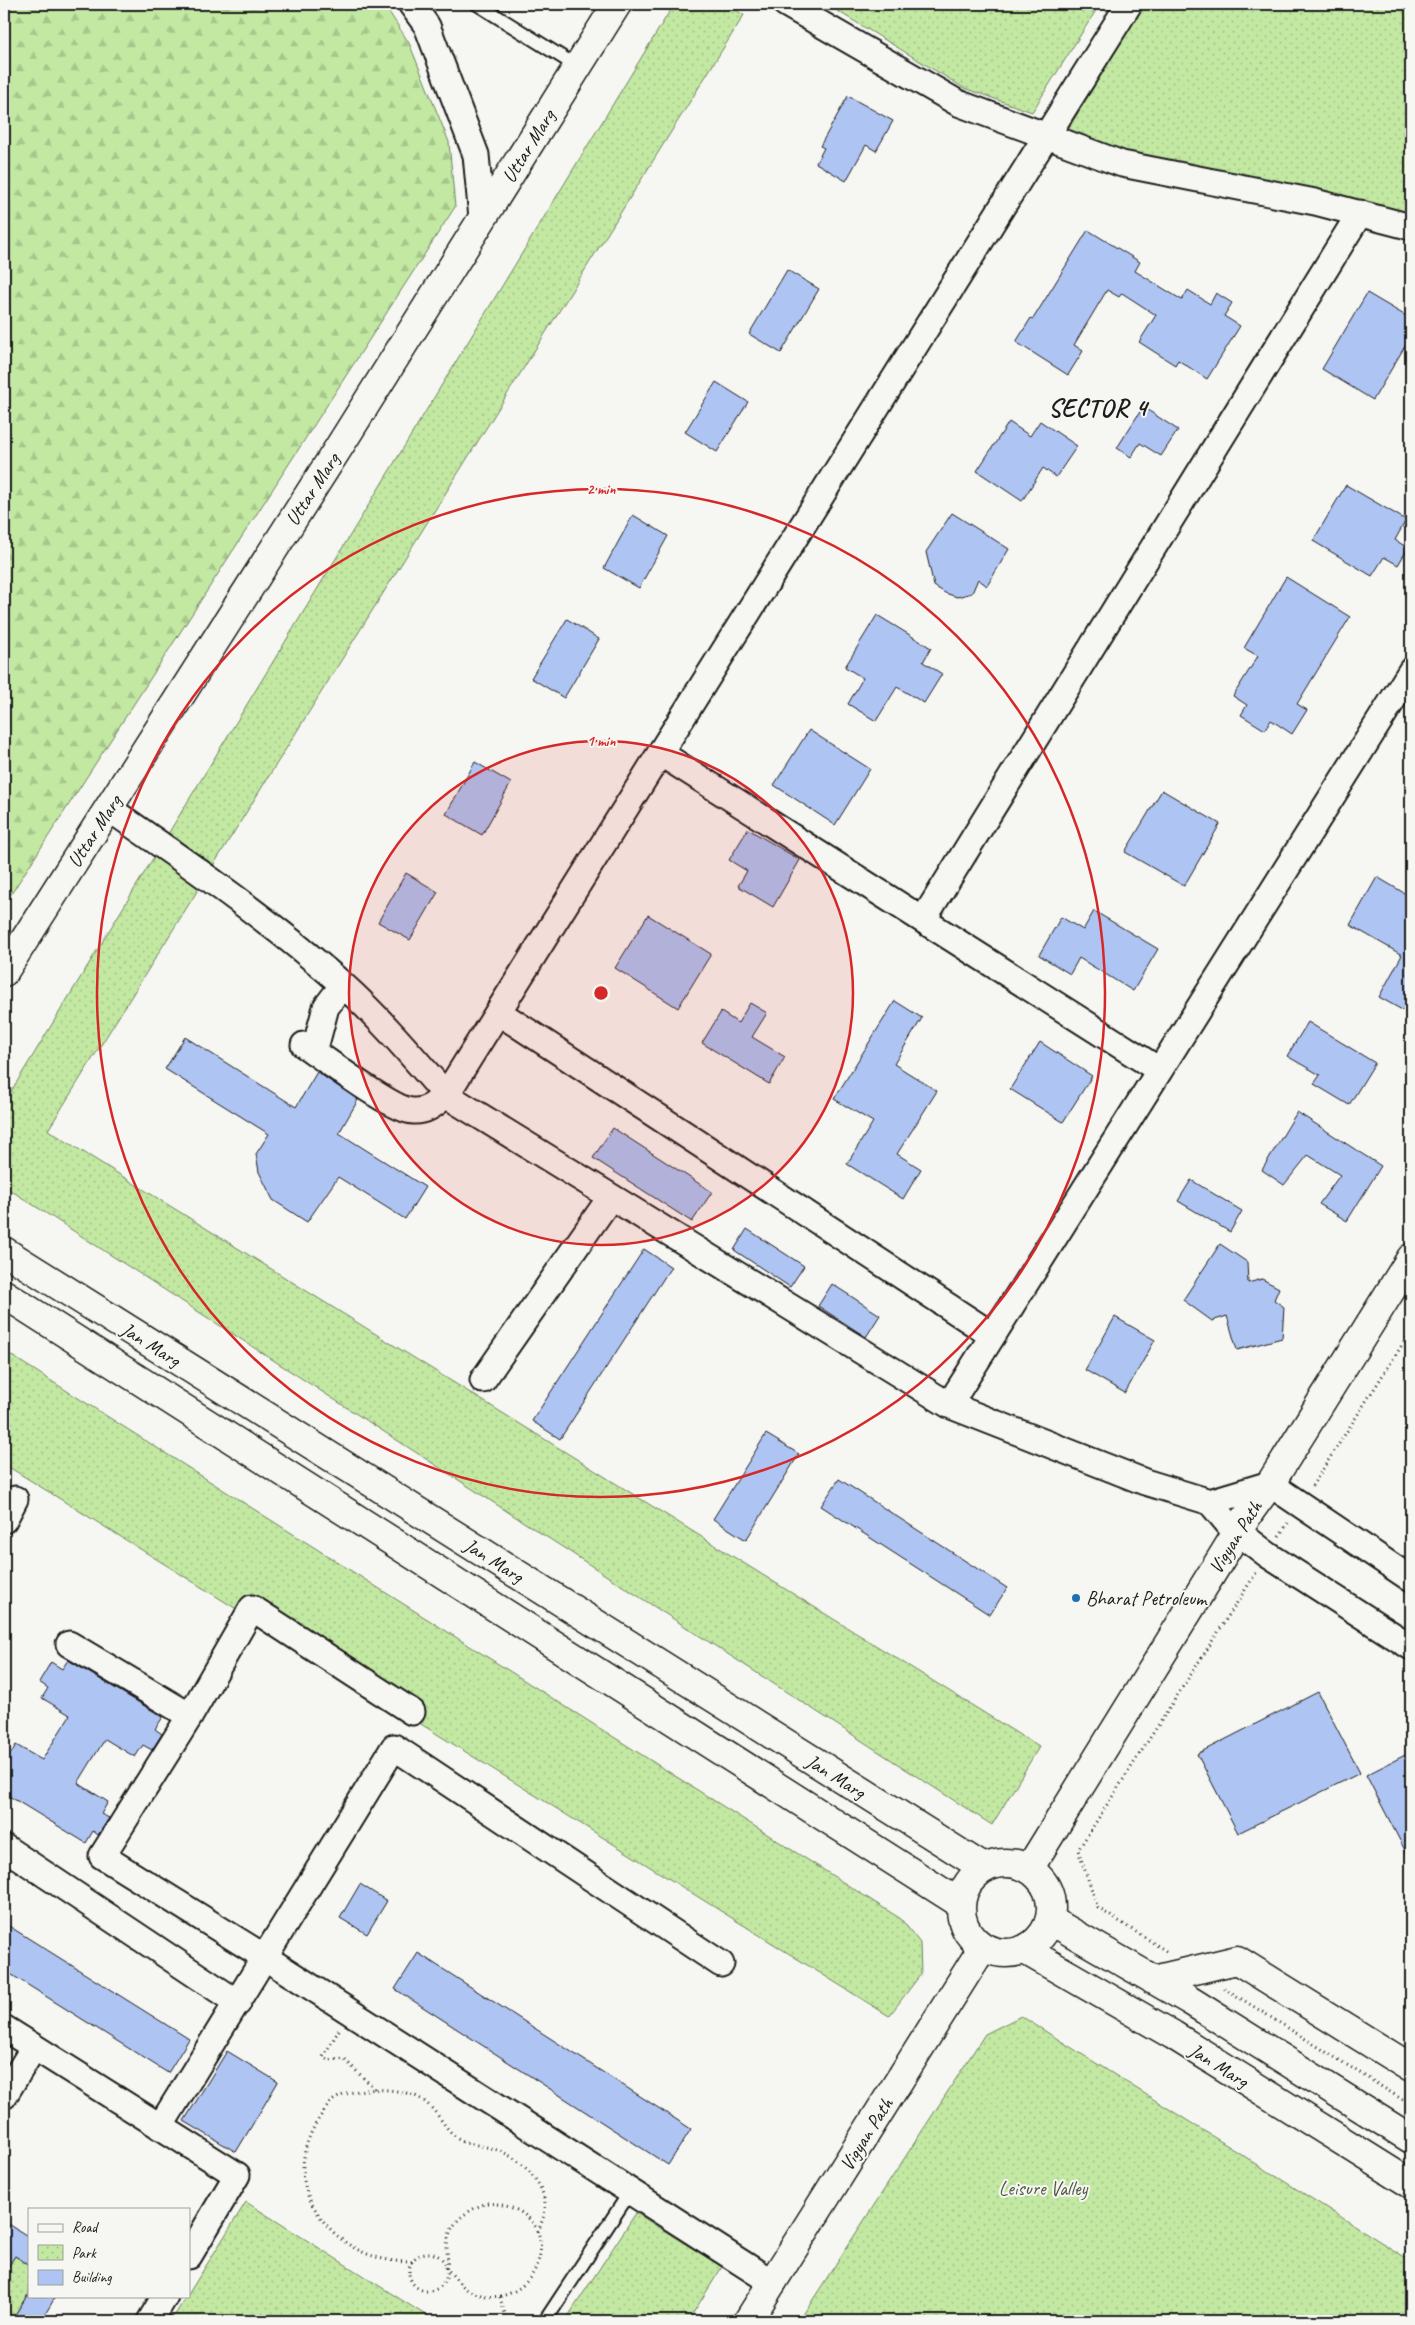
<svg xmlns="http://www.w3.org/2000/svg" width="1415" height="2325" font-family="Caveat,sans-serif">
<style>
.forest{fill:url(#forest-firs);stroke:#6f825f}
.park{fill:url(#park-dots);stroke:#6f825f}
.building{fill:#aec4f3;stroke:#1c1c1c}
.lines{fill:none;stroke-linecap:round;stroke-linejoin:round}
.lane-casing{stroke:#1c1c1c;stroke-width:16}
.street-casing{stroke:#1c1c1c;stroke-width:29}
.secondary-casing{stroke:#1c1c1c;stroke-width:31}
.path{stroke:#1c1c1c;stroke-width:3;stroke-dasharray:1 4;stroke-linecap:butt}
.lane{stroke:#f6f6f2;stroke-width:12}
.street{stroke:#f6f6f2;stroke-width:25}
.secondary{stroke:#f6f6f2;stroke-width:28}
.ring{fill:none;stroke:#d62828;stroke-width:2.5}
.poi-dot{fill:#1f6fb2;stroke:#f6f6f2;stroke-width:2}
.labels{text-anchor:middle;stroke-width:4;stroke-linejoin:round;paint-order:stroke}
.street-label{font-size:20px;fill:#1c1c1c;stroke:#f6f6f2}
.poi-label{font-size:20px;fill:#1c1c1c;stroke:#f6f6f2;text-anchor:start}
.park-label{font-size:20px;fill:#4e5944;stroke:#f6f6f2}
.district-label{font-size:25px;font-weight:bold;letter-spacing:1px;fill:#1c1c1c;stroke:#f6f6f2}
.centre{fill:#d62828;stroke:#f6f6f2;stroke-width:2.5}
.ring-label{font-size:15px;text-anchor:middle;font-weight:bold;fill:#d62828;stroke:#f6f6f2;stroke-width:4;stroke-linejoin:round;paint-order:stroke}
</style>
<defs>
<pattern id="forest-firs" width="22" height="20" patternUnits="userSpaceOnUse" patternTransform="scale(1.25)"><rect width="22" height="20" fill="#c2e8a2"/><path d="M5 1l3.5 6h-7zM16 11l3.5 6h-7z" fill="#a6c68b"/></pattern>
<pattern id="park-dots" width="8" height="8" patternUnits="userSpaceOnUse" patternTransform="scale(1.25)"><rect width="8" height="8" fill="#c2e8a2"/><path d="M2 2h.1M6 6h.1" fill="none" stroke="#a6c68b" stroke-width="1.8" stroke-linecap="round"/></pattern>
</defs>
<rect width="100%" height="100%" fill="#f6f6f2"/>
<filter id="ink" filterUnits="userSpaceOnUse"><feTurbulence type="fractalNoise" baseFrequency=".02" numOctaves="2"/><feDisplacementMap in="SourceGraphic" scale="10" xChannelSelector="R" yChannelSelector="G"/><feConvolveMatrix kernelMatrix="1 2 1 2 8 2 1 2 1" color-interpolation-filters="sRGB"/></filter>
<g filter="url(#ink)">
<path class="forest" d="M4 4H384L409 43 449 142 455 207 4 905Z"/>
<path class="park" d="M674 4H725L744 15 48 1130 1039 1747 992 1825 4 1186V1103Z
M826 4H1100L1032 112 964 88Z
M1145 4H1411V217L1117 151 1068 129Z
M4 1351 901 1919 920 1943 921 1974 889 2016 4 1464Z
M1021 2016 1411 2261V2321H799L985 2034Z
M246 2202 435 2321H171L187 2296H189V2293Z
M636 2213 722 2267 688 2321H565Z
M15 2256 29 2265V2293L11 2321H4V2270Z"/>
<path class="building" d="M848 96 893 121 876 151 866 145 846 181 816 163 824 148 820 146Z
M1088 230 1140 262 1135 271 1182 300 1188 290 1210 304 1216 293 1232 303 1224 316 1240 326 1207 379 1178 360 1175 365 1139 342 1156 315 1122 293 1119 297 1107 290 1074 345 1083 351 1068 375 1016 342 1031 318 1033 319Z
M787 270 819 289 781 353 749 334Z
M1367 293 1411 319V336L1373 400 1322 369Z
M716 382 748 402 717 452 685 432Z
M1143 407 1178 430 1161 456 1140 443 1131 457 1117 448Z
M1040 421 1077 446 1056 477 1043 468 1022 501 977 471 1009 422 1030 436Z
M1346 485 1406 520 1395 540 1408 548 1398 565 1384 557 1372 576 1313 541Z
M952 513 1009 549 987 586 978 579 972 593 957 597 945 593 934 586 926 552Z
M633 515 668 536 639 588 604 568Z
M1286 577 1350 617 1297 704 1307 710 1292 734 1271 720 1265 730 1241 715 1247 705 1233 696 1258 656 1244 648Z
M877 615 931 648 923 662 942 674 924 703 897 687 876 721 848 704 863 678 845 667Z
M567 619 599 639 564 698 531 678Z
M809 730 870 769 835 825 774 785Z
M475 762 511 783 482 835 446 814Z
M1162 790 1220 824 1184 886 1125 852Z
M748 829 800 860 773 907 738 886 747 871 729 860Z
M406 873 438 892 410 940 378 922Z
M1377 877 1411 897V1015L1379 997 1402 955 1350 925Z
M1094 911 1158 949 1133 991 1079 958 1070 974 1039 955 1061 917 1083 930Z
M648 915 711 954 678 1008 615 968Z
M895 1001 922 1018 894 1064 937 1091 897 1154 921 1169 903 1199 847 1164 873 1122 834 1099Z
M750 1003 767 1013 752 1037 785 1057 769 1084 702 1043 721 1012 738 1023Z
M1308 1022 1375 1063 1349 1105 1314 1084 1320 1075 1287 1056Z
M185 1037 296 1107 317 1072 358 1100 339 1133 425 1187 405 1219 338 1177 307 1222 273 1200 259 1172 256 1154 269 1134 165 1069Z
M1040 1042 1092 1076 1063 1122 1010 1089Z
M1297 1112 1381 1166 1347 1221 1319 1204 1340 1175 1308 1155 1284 1185 1262 1170Z
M613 1128 712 1192 692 1222 593 1158Z
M1191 1180 1242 1211 1230 1232 1178 1201Z
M747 1229 804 1266 790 1287 734 1250Z
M1220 1244 1247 1262 1248 1283 1262 1279 1279 1288 1274 1300 1284 1307 1282 1338 1237 1350 1227 1316 1212 1321 1183 1300Z
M644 1249 671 1267 560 1439 532 1421Z
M832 1284 880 1315 866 1337 818 1306Z
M1115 1317 1155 1340 1125 1393 1085 1370Z
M766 1434 799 1454 746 1540 713 1519Z
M839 1479 1007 1588 990 1615 821 1506Z
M68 1660 163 1717 155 1729 162 1734 152 1750 143 1745 135 1757 105 1739 78 1783 108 1802 101 1814 109 1818 98 1835 93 1831 86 1843 4 1793V1751L10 1755 16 1745 42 1760 70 1715 42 1698 48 1688 39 1682 51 1662 62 1669Z
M1318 1692 1360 1773 1238 1833 1197 1754Z
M1411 1752V1862L1366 1775Z
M360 1884 387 1901 367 1934 340 1918Z
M4 1923 189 2039 168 2073 4 1970Z
M418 1953 691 2129 668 2165 395 1989Z
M227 2051 278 2082 236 2152 184 2121Z
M4 2221 29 2237V2265L15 2256 4 2273Z
M27 2296H56L41 2321H11Z"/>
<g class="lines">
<defs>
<path id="lane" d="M477 4 578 67
M545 2321 630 2192"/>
<path id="street" d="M411 4 427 26 476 155 482 218
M786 4 958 103 1122 164 1315 202 1411 227
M660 753 1159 1070
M108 808C189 864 269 919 342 984 380 1018 413 1057 446 1095L949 1405 1145 1482 1210 1502 1230 1526 1268 1555 1411 1647
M923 920 1360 213
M498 1012 992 1335
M304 1045C324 1058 393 1111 413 1111 427 1112 436 1103 446 1095L1129 4
M314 1052 326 1007 343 985
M483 1380 610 1198
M949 1405 1411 671
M1210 1502 1270 1484 1411 1579
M4 1520 15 1499
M69 1644 190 1716 102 1856 266 1958 773 2283
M190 1716 252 1608 412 1712
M4 1847 238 2003
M4 2028 237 2175 189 2256
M4 2096 34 2047
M160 2127 394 1747 721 1964
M150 2321 165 2296"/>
<path id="secondary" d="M4 972 339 447 617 4
M4 1251 984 1868
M4 1294 961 1904
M961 1908a45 45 0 1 1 90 0a45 45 0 1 1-90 0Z
M1029 1869 1251 1510 1270 1484 1411 1258
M1050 1920 1189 2000 1411 2139
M1025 1950 1173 2035 1411 2184
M1153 1980 1237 1960 1411 2068
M748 2321 983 1947"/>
</defs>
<use href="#lane" class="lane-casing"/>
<use href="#street" class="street-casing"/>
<use href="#secondary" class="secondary-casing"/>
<path class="path" d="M1312 1486 1411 1331
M1279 1536 1288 1523
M1166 1951 1098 1908 1078 1850 1256 1573
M1224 1988 1411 2105
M339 2030 323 2057 328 2060 344 2059 375 2089
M487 2203C581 2208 536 2325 468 2290 460 2285 453 2275 446 2268 449 2261 447 2255 447 2248 447 2223 467 2210 487 2203Z
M409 2272a19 19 0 1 1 38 0a19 19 0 1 1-38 0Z
M412 2262C371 2262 337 2245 315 2209 295 2178 302 2142 322 2114 325 2111 328 2105 331 2102 350 2086 394 2087 415 2096 438 2106 443 2131 461 2140 472 2145 485 2146 497 2150 520 2157 551 2187 544 2214 543 2220 540 2226 538 2232
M500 2297 507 2321"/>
<use href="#lane" class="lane"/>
<use href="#street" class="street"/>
<use href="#secondary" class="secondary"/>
</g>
</g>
<circle cx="601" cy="993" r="252" fill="#d62828" fill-opacity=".12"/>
<g class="ring">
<circle cx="601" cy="993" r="252"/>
<circle cx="601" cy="993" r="504"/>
</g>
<circle class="poi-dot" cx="1076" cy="1598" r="5"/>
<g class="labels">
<g class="street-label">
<text transform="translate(528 146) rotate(-58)" y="7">Uttar Marg</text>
<text transform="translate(312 489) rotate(-57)" y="7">Uttar Marg</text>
<text transform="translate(94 831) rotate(-57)" y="7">Uttar Marg</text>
<text transform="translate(151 1344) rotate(32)" y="7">Jan Marg</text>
<text transform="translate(1235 1537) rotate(-58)" y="7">Vigyan Path</text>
<text transform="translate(494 1560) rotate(32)" y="7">Jan Marg</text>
<text transform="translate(836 1776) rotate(32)" y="7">Jan Marg</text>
<text transform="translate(1219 2065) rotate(32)" y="7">Jan Marg</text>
<text transform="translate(866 2134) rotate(-58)" y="7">Vigyan Path</text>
</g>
<g class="poi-label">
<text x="1086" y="1605">Bharat Petroleum</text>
</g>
<g class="park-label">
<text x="1043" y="2195">Leisure Valley</text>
</g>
<g class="district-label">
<text x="1098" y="416">SECTOR 4</text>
</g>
</g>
<circle cx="601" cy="993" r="8" class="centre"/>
<g class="ring-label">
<text x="601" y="494">2 min</text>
<text x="601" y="746">1 min</text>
</g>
<rect width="1415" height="2325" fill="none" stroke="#f6f6f2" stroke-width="20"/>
<rect x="10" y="10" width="1395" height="2305" fill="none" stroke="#1c1c1c" stroke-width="2" filter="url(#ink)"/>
<rect x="28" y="2208" width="162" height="90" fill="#f6f6f2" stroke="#9f9f9c"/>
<rect x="38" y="2224" width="25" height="8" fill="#f6f6f2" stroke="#9f9f9c"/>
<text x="72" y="2232" font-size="15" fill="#1c1c1c">Road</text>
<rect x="38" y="2245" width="25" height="15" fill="url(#park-dots)" stroke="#9f9f9c"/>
<text x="72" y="2258" font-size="15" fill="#1c1c1c">Park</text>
<rect x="38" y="2270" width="25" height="15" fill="#aec4f3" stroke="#9f9f9c"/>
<text x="72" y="2282" font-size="15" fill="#1c1c1c">Building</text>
</svg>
